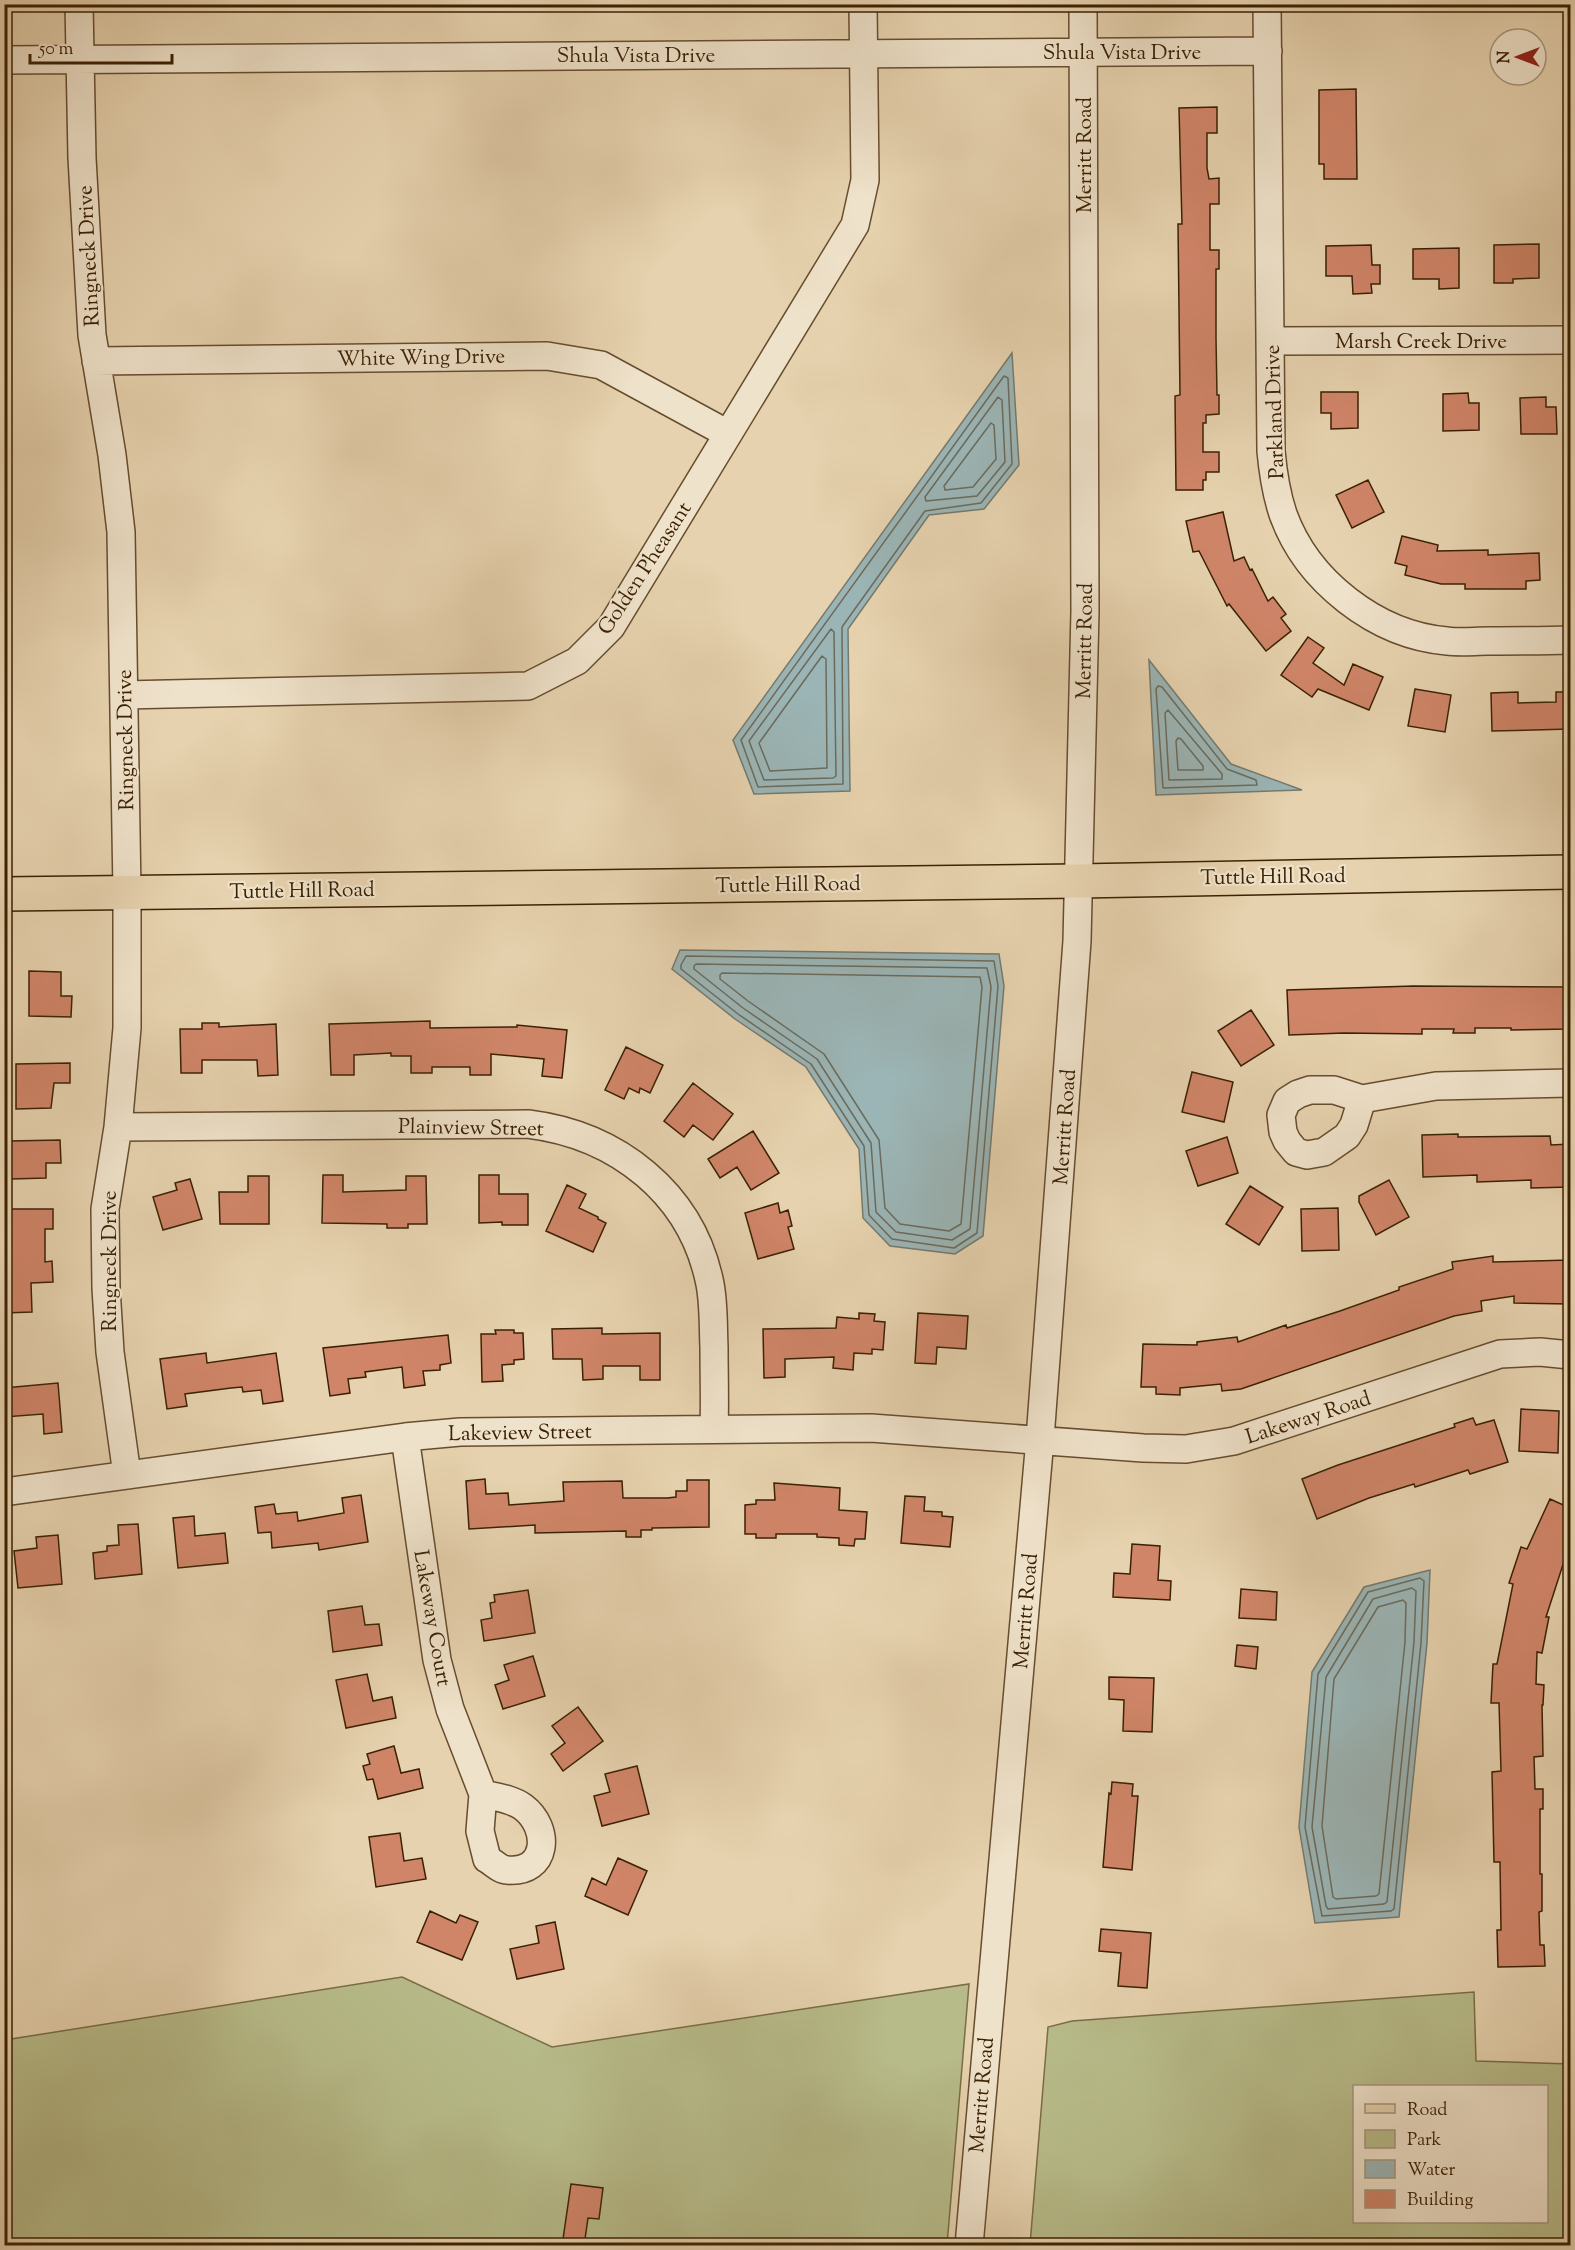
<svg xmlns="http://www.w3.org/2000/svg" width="1575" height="2250" font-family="'Sorts Mill Goudy',serif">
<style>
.green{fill:#b7bb89;stroke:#796e46;stroke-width:1.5;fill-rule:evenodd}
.water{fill:#9bb5b6;stroke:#757a6e;stroke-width:1.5}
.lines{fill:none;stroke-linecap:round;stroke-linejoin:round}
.shore{stroke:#6b6b5c;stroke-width:1.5}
.building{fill:#d08569;stroke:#3b2103;stroke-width:1.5}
.minor-casing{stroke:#664d2e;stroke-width:30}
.major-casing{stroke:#3b2103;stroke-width:36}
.minor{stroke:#efe2ca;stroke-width:27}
.major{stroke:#e6d2ae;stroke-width:33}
.labels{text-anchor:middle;stroke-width:4.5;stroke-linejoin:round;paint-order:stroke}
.street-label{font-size:21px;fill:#3b2103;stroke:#efe2ca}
</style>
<rect width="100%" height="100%" fill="#e6d2ae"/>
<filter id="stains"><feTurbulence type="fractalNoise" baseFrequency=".00333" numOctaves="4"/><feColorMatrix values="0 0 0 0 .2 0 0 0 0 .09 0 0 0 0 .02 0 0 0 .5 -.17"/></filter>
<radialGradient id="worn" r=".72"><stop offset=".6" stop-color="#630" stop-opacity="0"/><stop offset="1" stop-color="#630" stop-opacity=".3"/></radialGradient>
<path class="green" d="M402 1977 552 2047 969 1984 947 2245 5 2246V2040Z
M1474 1992 1476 2061 1570 2064V2245H1030L1048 2027 1072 2021ZM1354 2086H1546V2222H1354Z"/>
<path class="water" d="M1012 353 1019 465 984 509 929 515 848 629 850 791 754 794 733 740Z
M1149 660 1231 764 1302 790 1156 795Z
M680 950 999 954 1004 986 983 1236 955 1254 890 1246 863 1218 859 1149 806 1067 735 1019 672 969Z
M1430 1570 1427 1643 1399 1917 1315 1923 1299 1827 1312 1672 1364 1587Z"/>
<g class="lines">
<path class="shore" d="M1004 376 1008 378 1012 464 981 503 925 511 842 627 843 784 758 787 741 740Z
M998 397 1002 400 1005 462 977 496 926 501 925 497Z
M991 423 994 425 996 459 973 487 945 490 944 486Z
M831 629 834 632 836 776 833 778 764 780 749 741Z
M822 656 826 659 827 768 770 771 759 743Z
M1158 686 1162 687 1227 769 1256 780 1257 785 1163 788 1156 689Z
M1168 710 1222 774V779L1169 780 1165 713Z
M1178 738 1181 739 1203 766V770H1178L1176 741Z
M686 956 994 961 998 986 977 1233 954 1248 892 1239 869 1215 864 1146 811 1064 738 1014 681 969V965Z
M696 964 987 968 991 987 970 1229 952 1240 896 1232 876 1212 871 1143 817 1059 743 1008 694 969V966Z
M722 973 980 977 982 987 961 1224 949 1231 900 1224 885 1208 879 1140 824 1054 748 1001 720 979V975Z
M1420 1578 1424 1581 1421 1643 1394 1909 1391 1911 1322 1916 1305 1827 1318 1674 1368 1592Z
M1412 1588 1416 1591 1414 1642 1387 1902 1384 1904 1328 1909 1326 1906 1312 1827 1326 1677 1373 1599Z
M1403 1600 1406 1603 1405 1642 1379 1894 1376 1896 1336 1899 1333 1897 1322 1826 1334 1679 1378 1607Z"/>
</g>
<path class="building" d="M1356 89 1357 179H1324V164H1319V90Z
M1217 107V133H1207V168L1209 179 1219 178V204H1210V250H1219V269H1216V338L1217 395H1219V414L1206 415V423H1203V452H1219V472H1206V480H1203V490H1176L1175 396 1180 395 1178 224H1182L1179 108Z
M1539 244V278L1513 279V283H1494V245Z
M1371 245 1372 265H1380V284H1371L1372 293 1353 294 1352 276H1326V246Z
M1459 248V288L1439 289V279H1413V249Z
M1321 392H1358V428L1331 429V413H1321Z
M1468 393 1469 403H1479V430L1443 431V394Z
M1546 397V407H1556L1557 434H1521L1520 398Z
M1368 480 1384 512 1352 528 1336 495Z
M1223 512 1234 561 1244 557 1250 570 1252 569 1268 601 1273 597 1286 614 1281 618 1291 631 1266 651 1229 604 1227 606 1199 551 1193 552 1186 521Z
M1402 536 1438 545 1437 551 1488 550V555L1539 553 1540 580 1526 581V589H1465V584H1441L1405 575 1407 566 1395 563Z
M1308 637 1324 648 1313 663 1344 685 1353 664 1383 677 1369 710 1318 689 1312 697 1281 675Z
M1415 689 1451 695 1445 732 1408 726Z
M1518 692V703L1556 702V692H1570V729L1492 731 1491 693Z
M29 971 61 972V996H72L71 1017 29 1016Z
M1413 986 1570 987V1029L1511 1030V1028H1475V1033H1453L1454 1029H1422V1034L1344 1033 1289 1035 1287 990Z
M1251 1010 1274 1045 1241 1066 1218 1031Z
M430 1021V1028L517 1027V1025L567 1030 562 1078 542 1076 544 1059 491 1054V1075H470V1067H432V1073H411V1056H391V1053L354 1055V1075H331L329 1024Z
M202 1023H219V1027L276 1024 278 1075 258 1076 257 1060H202V1073H181L180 1029H202Z
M626 1047 663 1065 650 1093 640 1088 639 1093 629 1088 624 1099 605 1090Z
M70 1063V1083H54L51 1108 16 1109V1064Z
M1192 1072 1233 1082 1224 1122 1182 1112Z
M693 1083 733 1114 713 1140 693 1125 684 1137 664 1121Z
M753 1131 779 1173 751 1190 737 1167 720 1178 708 1159Z
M1458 1134V1137L1550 1136 1551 1145 1570 1144V1187L1531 1188V1180L1477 1182V1175L1423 1177 1422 1135Z
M1227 1137 1238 1173 1198 1186 1186 1151Z
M60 1140 61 1163H46V1178L11 1179 10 1141Z
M323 1175H343V1192L406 1190V1176H426L427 1224H408V1228H387V1224L322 1223Z
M479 1175H499V1194H528V1225H502V1222L479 1223Z
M248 1176H269V1224H220L219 1192H248Z
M190 1179 202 1219 163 1230 153 1197 177 1190 175 1183Z
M1389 1180 1409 1217 1376 1235 1359 1202V1196Z
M567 1185 586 1194 579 1208 598 1217V1219L606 1223 593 1252 546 1231Z
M1250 1186 1283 1207 1259 1245 1226 1224Z
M778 1203 780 1213 788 1210 792 1226 788 1227 794 1249 758 1259 745 1213Z
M1338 1208 1339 1250 1302 1251 1301 1209Z
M4 1209H53V1229H45V1262L52 1261 53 1282 31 1283 32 1312 4 1313Z
M1493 1256V1262L1570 1260V1304L1514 1303V1296L1481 1301 1482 1311 1454 1316 1241 1389 1222 1391 1221 1384 1180 1388V1395L1156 1394V1387H1141L1143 1344 1197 1345V1342L1237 1337 1238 1342 1286 1325 1287 1328 1340 1311 1399 1290V1287L1453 1269 1452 1262Z
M859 1313 875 1314 874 1321 885 1322 883 1350 872 1349V1354L854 1353 853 1370 833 1368 834 1357 785 1359V1377L764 1378 763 1329 836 1328 837 1317 859 1319Z
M918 1313 968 1316 966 1349 937 1347 936 1364 915 1363Z
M602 1328V1334L660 1333V1380H640V1366H603V1379L583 1380 582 1359H553L552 1329Z
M495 1330H514V1333H523L524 1359 514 1360V1364L502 1365 503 1381 482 1382 481 1334H496Z
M448 1335 451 1363 440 1365V1370L423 1371 425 1385 404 1388 402 1367 365 1372 366 1377 348 1379 350 1393 330 1396 323 1348Z
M206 1353 207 1363 276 1353 283 1401 263 1404 261 1390 243 1392 242 1387 231 1388 185 1394 187 1406 167 1409 160 1359Z
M58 1383 62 1432 44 1434 43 1414 4 1417V1388Z
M1521 1409 1559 1411 1558 1453 1519 1451Z
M1473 1418 1476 1425 1494 1420 1508 1462 1470 1474 1468 1470 1415 1487 1414 1484 1369 1498 1317 1519 1302 1479 1338 1465 1455 1427 1454 1424Z
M485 1479 486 1494 508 1493 509 1505 564 1501 563 1482 622 1481 623 1498H667L676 1497V1491H687V1480H709V1527L652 1528V1530H641V1537H626V1531L535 1533V1525L469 1529 466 1481Z
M774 1483 840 1488 839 1510 867 1512 865 1539H855L854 1546 839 1545V1538L817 1537V1534H776V1538H756V1534H745V1505L756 1504V1500H775Z
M361 1495 368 1542 319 1550 318 1543 272 1548 271 1532 258 1533 255 1507 274 1504 276 1514 297 1512 298 1521 344 1513 342 1498Z
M905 1496 925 1497 924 1511 942 1512V1516L953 1517 950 1547 901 1543Z
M1550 1499 1570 1508V1543L1546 1617H1549L1542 1653 1537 1652 1536 1684 1544 1685 1543 1705H1542L1543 1756 1534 1757 1535 1789H1543V1809H1540V1874H1542V1911L1539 1912 1540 1945H1544L1545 1966 1498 1967 1497 1930H1501L1500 1862H1494L1492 1772 1501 1771 1499 1703H1491L1493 1664H1497L1513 1584 1509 1583 1521 1547 1527 1549Z
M194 1516 195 1536 225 1533 228 1563 178 1568 173 1518Z
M138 1524 142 1574 95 1579 93 1553 107 1551V1546L119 1545 118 1525Z
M58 1535 62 1584 18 1588 14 1551 37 1548 36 1537Z
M1132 1544 1160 1546 1158 1580 1171 1581 1170 1600 1113 1597 1114 1573 1130 1574Z
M1241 1589 1277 1592 1276 1620 1239 1618Z
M528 1590 535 1633 484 1641 481 1620 492 1618 490 1603 495 1602 494 1595Z
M362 1606 365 1625 379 1624 382 1645 333 1652 328 1611Z
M1237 1645 1258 1647 1256 1669 1235 1666Z
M533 1656 545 1696 503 1709 495 1685 509 1680 504 1665Z
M367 1674 373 1701 392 1697 396 1718 346 1728 336 1680Z
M1109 1677 1154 1678 1152 1732 1123 1731 1124 1700 1109 1699Z
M578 1707 603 1741 563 1771 551 1754 565 1743 552 1726Z
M394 1746 401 1773 419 1769 423 1788 378 1799 373 1779 367 1780 363 1766 370 1764 367 1754Z
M637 1766 649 1814 602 1826 594 1796 610 1792 605 1774Z
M1112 1782 1133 1784 1132 1796H1138L1132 1870 1103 1867 1109 1793 1111 1794Z
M400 1833 404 1861 422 1858 426 1879 376 1887 369 1837Z
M618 1858 647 1871 628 1915 585 1896 592 1878 606 1885Z
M430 1911 456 1923 460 1915 478 1922 462 1960 417 1942Z
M555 1922 564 1969 517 1979 510 1949 539 1943 536 1926Z
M1101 1929 1151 1933 1147 1988 1118 1986 1121 1953 1099 1951Z
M571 2184 603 2188 599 2219 588 2218 584 2246H562Z"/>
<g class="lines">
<defs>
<path id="minor" d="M79 4 82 158 92 335 112 455 121 532 127 892V1028L118 1127 105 1209 106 1288 110 1352 127 1475
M1267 4 1271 451C1273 473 1276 493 1283 514 1307 581 1376 635 1447 641 1461 643 1475 641 1488 641 1516 641 1543 641 1570 640
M4 60 1268 51
M1271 341 1570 340
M96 361 547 356 601 365 728 434
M124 695 528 686 577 661 611 627 855 225 865 180 863 4
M1362 1099 1354 1125 1347 1136 1324 1152 1307 1155 1296 1152 1287 1141 1283 1132 1281 1115 1287 1101 1298 1094 1310 1090H1334L1362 1099 1436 1086 1570 1083
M118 1127 528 1124C617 1135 692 1193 710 1284 714 1305 713 1326 714 1347 714 1375 715 1402 714 1429
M405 1437 437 1660 450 1709 483 1794 480 1831 487 1859C493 1862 500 1870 507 1870 548 1874 551 1828 523 1807 512 1799 496 1797 483 1794
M4 1492 405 1437 460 1432 871 1428 1143 1448 1186 1449 1234 1441 1500 1354 1540 1352 1570 1355
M969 2246 1040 1439 1077 941 1085 611 1083 4"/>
<path id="major" d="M4 894 1079 881 1570 872"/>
</defs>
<use href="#minor" class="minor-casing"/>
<use href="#major" class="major-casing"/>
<use href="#minor" class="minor"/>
<use href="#major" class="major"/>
</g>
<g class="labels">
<g class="street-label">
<text x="1122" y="59">Shula Vista Drive</text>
<text x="636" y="62">Shula Vista Drive</text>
<text transform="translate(1084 155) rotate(-90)" y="7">Merritt Road</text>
<text transform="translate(88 256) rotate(-93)" y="7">Ringneck Drive</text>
<text x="1421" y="348">Marsh Creek Drive</text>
<text transform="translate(421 357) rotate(-1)" y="7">White Wing Drive</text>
<text transform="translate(1274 412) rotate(-92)" y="7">Parkland Drive</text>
<text transform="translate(644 568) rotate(-57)" y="7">Golden Pheasant</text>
<text transform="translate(1084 641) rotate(-89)" y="7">Merritt Road</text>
<text transform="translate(125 740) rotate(-91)" y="7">Ringneck Drive</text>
<text transform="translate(1273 876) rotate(-1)" y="7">Tuttle Hill Road</text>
<text transform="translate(788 884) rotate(-1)" y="7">Tuttle Hill Road</text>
<text transform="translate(302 890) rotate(-1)" y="7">Tuttle Hill Road</text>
<text transform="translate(471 1127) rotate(1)" y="7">Plainview Street</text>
<text transform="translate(1064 1127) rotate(-86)" y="7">Merritt Road</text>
<text transform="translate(109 1261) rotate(-90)" y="7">Ringneck Drive</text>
<text transform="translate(1308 1417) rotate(-18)" y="7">Lakeway Road</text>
<text transform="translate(520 1432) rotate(-1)" y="7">Lakeview Street</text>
<text transform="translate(1025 1611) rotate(-85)" y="7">Merritt Road</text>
<text transform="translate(433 1618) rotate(80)" y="7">Lakeway Court</text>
<text transform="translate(981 2095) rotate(-85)" y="7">Merritt Road</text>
</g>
</g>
<rect width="1575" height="2250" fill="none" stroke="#e6d2ae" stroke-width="24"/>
<rect x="6" y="6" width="1563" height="2238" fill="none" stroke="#3b2103" stroke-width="3"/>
<rect x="12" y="12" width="1551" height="2226" fill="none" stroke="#3b2103" stroke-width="1.5"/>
<rect x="1353" y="2085" width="195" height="138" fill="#efe2ca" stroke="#a7957a" stroke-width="1.5"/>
<rect x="1365" y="2104" width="30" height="9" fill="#e6d2ae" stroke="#a7957a" stroke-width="1.5"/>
<text x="1407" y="2115" font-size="18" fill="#3b2103">Road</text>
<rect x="1365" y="2130" width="30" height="18" fill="#b7bb89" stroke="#a7957a" stroke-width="1.5"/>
<text x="1407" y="2145" font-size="18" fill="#3b2103">Park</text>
<rect x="1365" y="2160" width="30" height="18" fill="#9bb5b6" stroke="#a7957a" stroke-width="1.5"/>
<text x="1407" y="2175" font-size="18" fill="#3b2103">Water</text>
<rect x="1365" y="2190" width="30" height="18" fill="#d08569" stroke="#a7957a" stroke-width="1.5"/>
<text x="1407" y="2205" font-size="18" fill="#3b2103">Building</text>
<g transform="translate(1518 57) rotate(270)"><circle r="28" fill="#efe2ca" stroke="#a7957a" stroke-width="1.5"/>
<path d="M0-4.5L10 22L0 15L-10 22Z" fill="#8f2418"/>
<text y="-9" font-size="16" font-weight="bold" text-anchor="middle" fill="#3b2103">N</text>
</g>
<path d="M30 54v9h142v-9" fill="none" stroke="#3b2103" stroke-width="3"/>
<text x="39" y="54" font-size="18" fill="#3b2103" stroke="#efe2ca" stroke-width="4.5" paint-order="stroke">50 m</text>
<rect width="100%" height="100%" filter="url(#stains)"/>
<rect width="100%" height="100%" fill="url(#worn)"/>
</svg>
